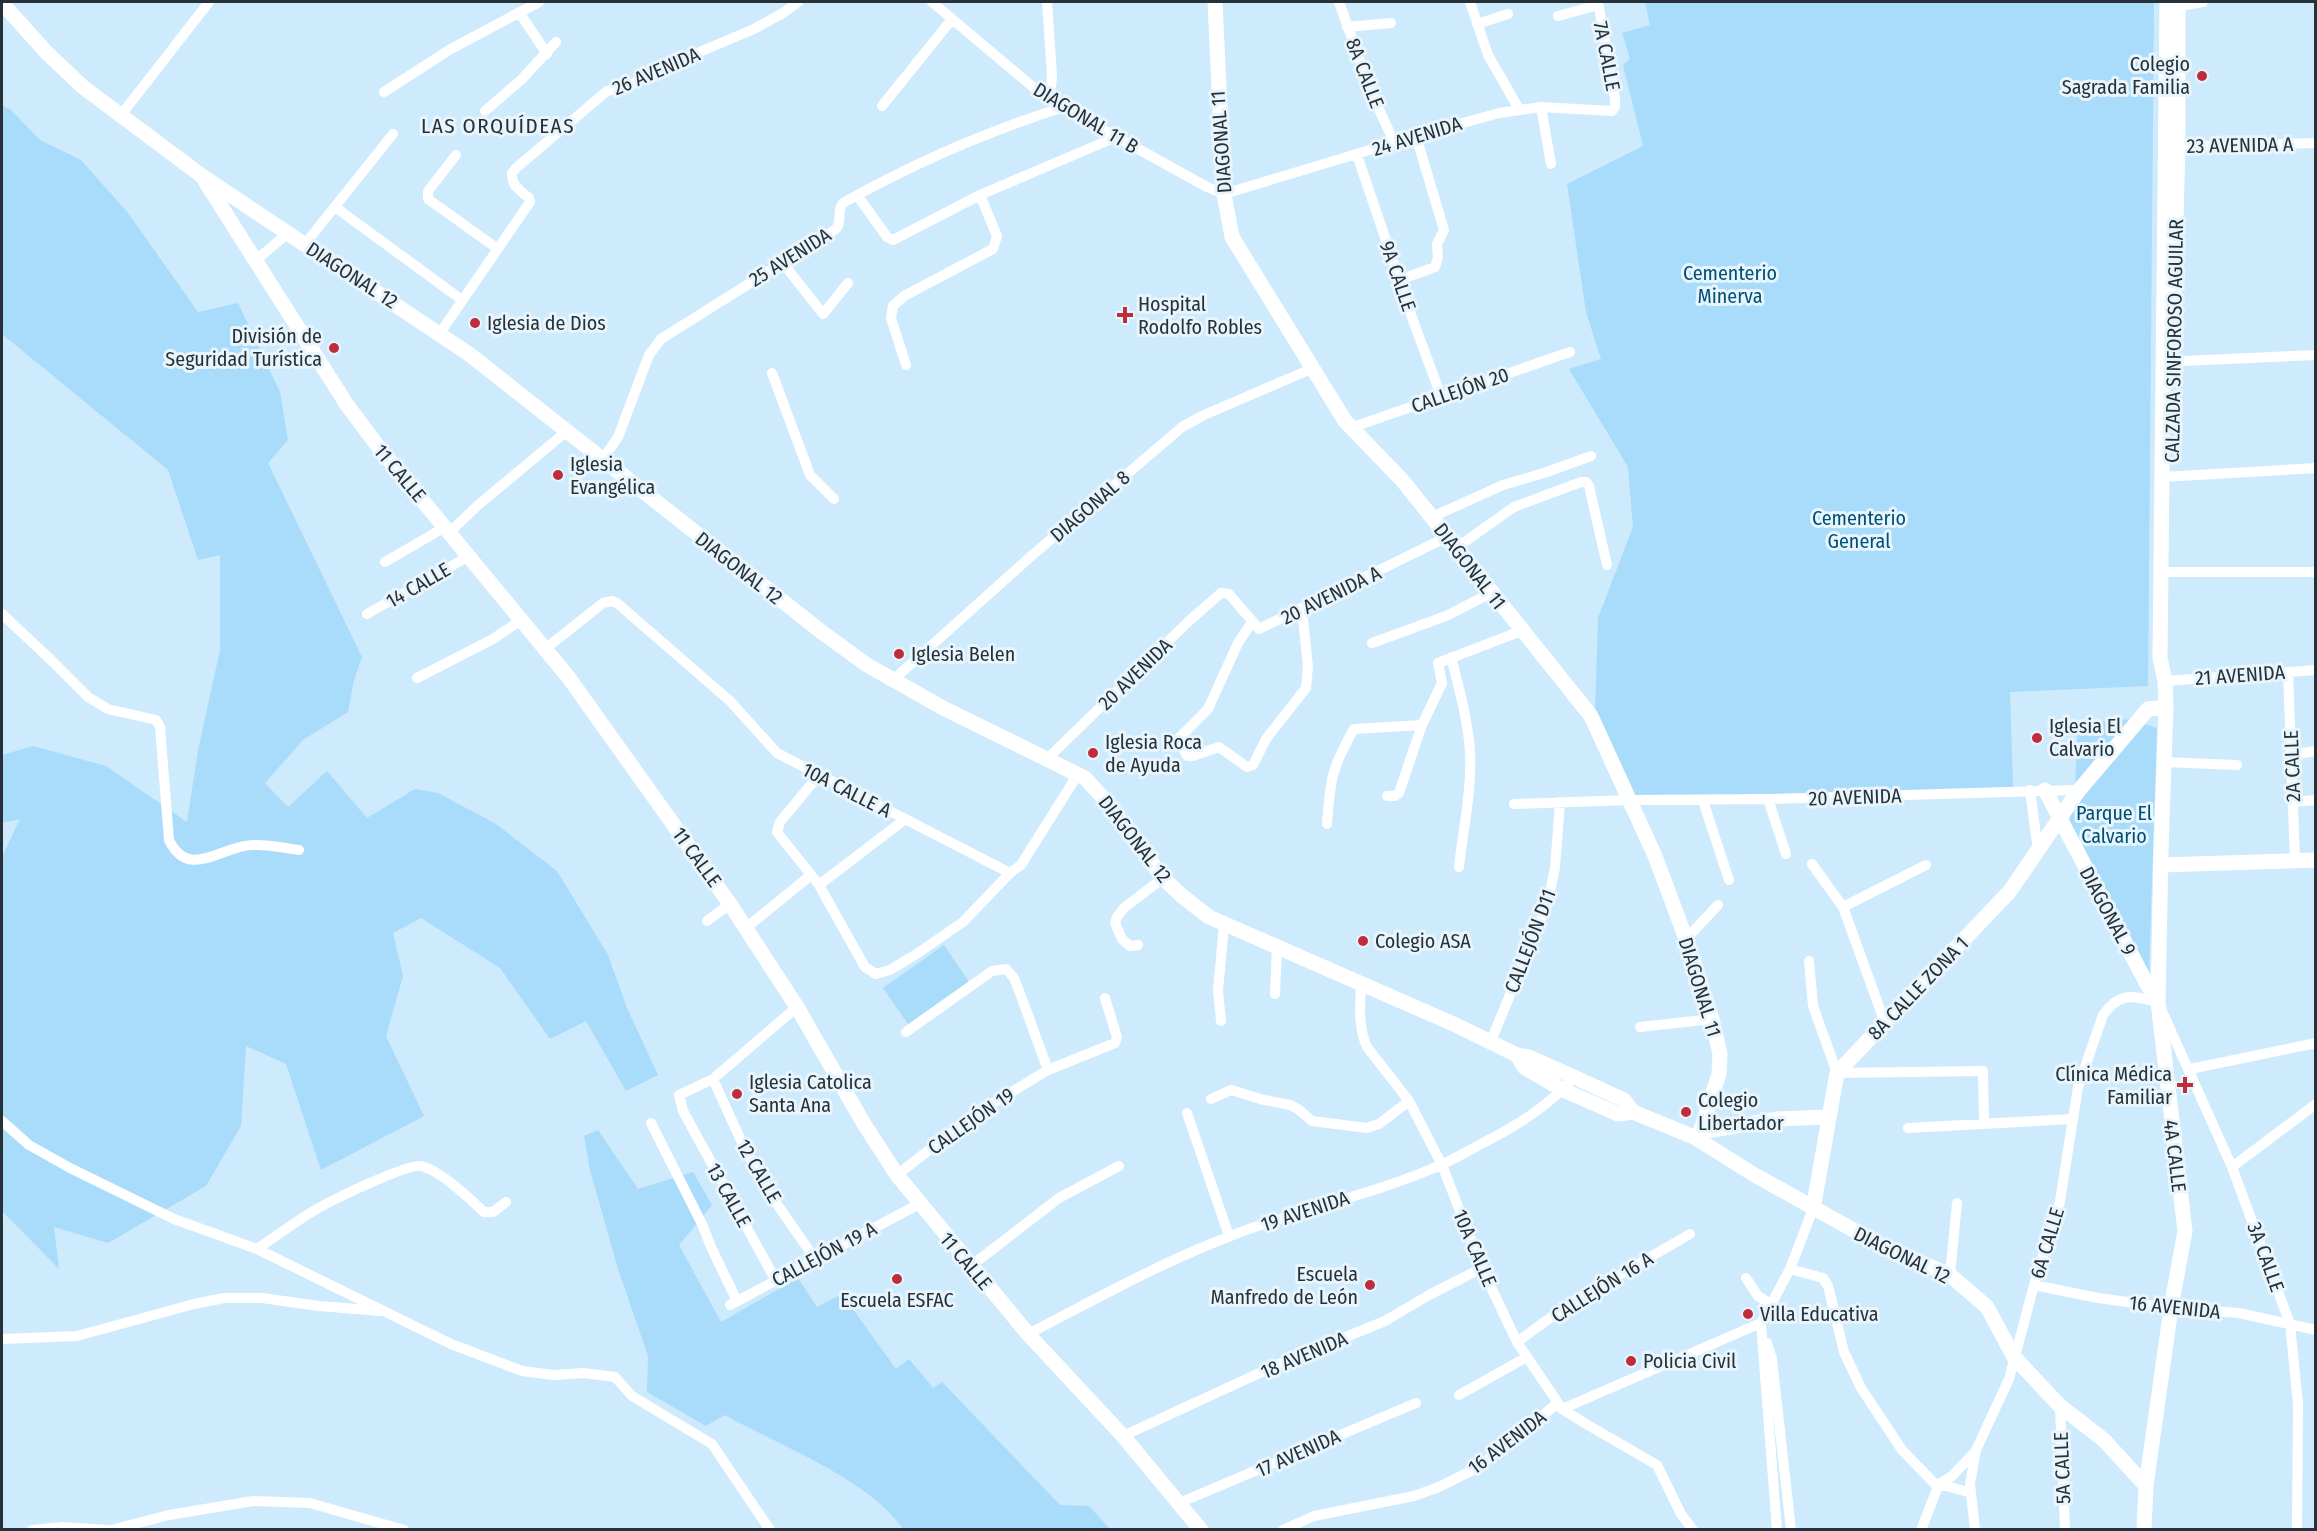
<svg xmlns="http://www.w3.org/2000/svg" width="2317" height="1531" font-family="'Fira Sans Condensed',sans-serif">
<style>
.green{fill:#a9dbfb}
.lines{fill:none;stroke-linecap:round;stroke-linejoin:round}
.street{stroke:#fff;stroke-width:10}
.secondary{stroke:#fff;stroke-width:15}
.poi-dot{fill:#be2d3b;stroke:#e9f5fc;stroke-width:2}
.labels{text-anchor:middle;stroke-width:6;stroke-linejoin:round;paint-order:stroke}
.street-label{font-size:20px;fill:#263138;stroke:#e9f5fc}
.poi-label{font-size:20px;fill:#263138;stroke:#e9f5fc;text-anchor:start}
.park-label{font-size:20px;fill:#005074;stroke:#e9f5fc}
.neighbourhood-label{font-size:21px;letter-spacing:1.5px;fill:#263138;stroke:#e9f5fc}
</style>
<rect width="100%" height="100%" fill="#ceeafd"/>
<path class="green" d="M1645 2H2154L2148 686 2010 692 2013 787 1636 799 1595 716 1598 618 1633 527 1628 467 1569 369 1601 359 1586 312 1567 184 1643 146 1623 65 1630 59 1622 33 1650 25Z
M2 105 11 110 40 140 81 160 128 213 198 312 238 303 280 392 288 440 268 463 362 657 354 680 348 712 303 740 265 783 288 807 327 771 367 818 415 789 438 793 496 824 557 871 608 955 627 1008 658 1075 626 1091 586 1021 550 1039 500 968 421 918 393 933 403 976 386 1036 424 1116 321 1170 286 1064 246 1046 241 1126 206 1186 108 1243 54 1227 59 1269 2 1211V857L20 819 2 823V755L33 746 106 766 187 822 198 750 220 650V555L198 560 168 470 2 334Z
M2141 718 2075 787 2078 724Z
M2145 724 2157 728 2149 972 2143 975 2069 830 2070 813Z
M944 945 969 982 908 1024 883 988Z
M598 1130 638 1189 693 1172 712 1205 679 1245 721 1322 798 1278 817 1307 842 1294 896 1369 909 1359 933 1388 942 1382 1060 1505 1089 1506 1110 1529H903C869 1479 778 1445 725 1415L706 1426 647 1392 648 1356 618 1269 590 1170 584 1136Z"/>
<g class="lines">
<path class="street" d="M932 2 1046 98 1207 187 1224 194 1416 136 1499 113 1541 107 1612 111 1615 107V99L1598 2
M1339 2 1371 92 1394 142
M1470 2 1488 55 1519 109
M2173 7 2203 2
M519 12 547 54
M1558 16 1598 5
M1477 24 1508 14
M1347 27 1391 23
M384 92 449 50 539 2
M1046 98 1051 86 1052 76 1047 2
M882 106 952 19
M1541 107 1551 164
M485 111 522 79 556 42
M121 115 209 2
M2172 147 2316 143
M456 155 428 191V199L498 249
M1357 155 1414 323 1441 396
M857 195 887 237 893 240 980 195 1116 137
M335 207 462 300
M305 244 393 134
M255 261 288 233
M782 262 823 314 848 283
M1399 280 1435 267 1438 257 1437 244 1444 230 1416 136
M440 333 530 202 529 198C520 190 511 186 512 173L516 168 607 91 631 85 652 72 754 29 783 13 798 2
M2162 362 2316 355
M906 365 891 318 893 306 904 296 993 249 997 236 980 195
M772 373 810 475 834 499
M1350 428 1570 352
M603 459 618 437 649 355 661 339 836 229C843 221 836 211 843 203 912 164 988 131 1064 107
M2163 477 2316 468
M1432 517 1503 485 1544 473 1591 456
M449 533 477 506 567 431
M1456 548 1514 507 1581 482H1586L1589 486 1607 565
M385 562 445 527
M2162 572H2316
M2 614 50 659 88 697 108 709 156 720 160 727 169 840C189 881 221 846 252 845 267 844 284 848 299 850
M367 614 469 556
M1252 622 1238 643 1208 709 1178 739 1187 756H1193L1219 747 1247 767 1253 765 1266 739 1306 688 1308 666 1302 610
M1372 643 1446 616 1491 593
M545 649 603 603 612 601 617 603 730 701 777 753 1010 873
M1451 657C1459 688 1468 720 1470 752 1472 790 1463 830 1459 867
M2288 672 2295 860
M417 678 493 639 521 620
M893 680 1029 558 1182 427 1204 415 1311 369
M2165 681 2316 670
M2291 755 2316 751
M1047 759 1189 621 1221 593 1229 594 1259 629 1447 537
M2164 762 2237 765
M819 775 780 822 777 832 819 885 865 967 876 974 890 970 918 953 963 922 1010 873 1021 865 1078 774
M2030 790 2038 851
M1387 796H1395L1399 793 1422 725 1442 683 1438 663 1521 631
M1768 799 1786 854
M1703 801 1729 880
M2293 802 2316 800
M1514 804 1630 800 1768 799 2079 790
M1327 824C1330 780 1332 767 1354 729L1422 725
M1812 864 1843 907 1885 1023
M819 885 904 820
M1843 907 1926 865
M707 921 730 904
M746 928 811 875
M1686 939 1718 905
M1138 945 1130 946 1122 939 1115 923 1117 917 1124 908 1163 878
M1809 961 1813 1006 1837 1073 1983 1071 1984 1124
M1361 984C1360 1006 1358 1027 1367 1047L1409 1101 1442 1165 1482 1268 1517 1342 1558 1403 1562 1409 1586 1424 1657 1465 1681 1514 1693 1530
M1275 994 1277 948
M1221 1021 1218 990 1224 925
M1640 1027 1712 1019
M906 1032 992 971 1006 969 1014 978 1021 996 1048 1070
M1491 1041 1547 905 1555 868 1560 802
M2190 1069 2316 1043
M713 1079 743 1145 770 1194 815 1259
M1211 1099 1231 1090 1238 1092 1260 1099 1290 1105 1298 1109 1312 1121 1367 1128 1379 1124 1409 1101
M1187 1113 1229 1236
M2 1121 29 1145 70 1168 174 1219 257 1249 451 1344 522 1371 554 1375 583 1373 615 1377 632 1396 712 1444 770 1530
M651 1123 702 1224 711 1247 737 1301
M1908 1128 2073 1119
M2232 1167 2316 1104
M897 1175 975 1114 1048 1070 1115 1043 1117 1037 1105 998
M257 1249C276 1236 295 1222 315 1210 330 1201 408 1163 421 1166 440 1170 470 1199 484 1212H493L506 1202
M971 1266 1059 1198 1119 1166
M1790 1269 1823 1278 1828 1286 1844 1352 1861 1388 1902 1450 1937 1486H1947L1971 1493
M1950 1275 1957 1203
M1746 1278 1758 1296 1772 1305
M775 1279 683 1111 679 1095 713 1079 797 1007
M2034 1285 2098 1298 2171 1308 2239 1313 2316 1330
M730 1305 919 1204
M1028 1334C1094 1300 1158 1264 1228 1237 1298 1209 1374 1195 1443 1164 1456 1158 1470 1150 1483 1143 1516 1126 1549 1106 1574 1077
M2 1339 77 1336 194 1304 224 1298H262L319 1306 380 1311
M1517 1342 1569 1304 1690 1234
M1767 1343 1772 1359 1791 1530
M1459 1395 1527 1357
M2060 1406 2065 1530
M1562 1409 1761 1323
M1123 1436 1277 1365 1385 1321 1429 1295 1482 1268
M1179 1503 1416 1403
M32 1530 63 1527 109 1530
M111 1530 169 1515 253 1501 310 1503 404 1530
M1283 1530 1314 1516 1414 1496 1439 1487 1477 1468 1558 1403
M1777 1530 1761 1323 1790 1269 1813 1209
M1921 1530 1939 1484 1952 1476 1976 1451
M1975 1530 1970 1484 1976 1450 2009 1379 2034 1285 2060 1201 2078 1087 2103 1015C2120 991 2133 996 2158 1002L2232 1167 2290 1324 2298 1404 2297 1530"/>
<path class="secondary" d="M1215 2 1224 194 1232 237 1345 421 1402 480 1591 716 1655 856 1686 939 1712 1019 1720 1054 1719 1074 1700 1132 1694 1137
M2 3 47 53 83 87 202 176 469 354 823 633 867 665 943 708 1085 778 1106 801 1163 878 1182 896 1209 917 1458 1026 1517 1055 1529 1057 1574 1077 1624 1100 1633 1112
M205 181 347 405 380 449 569 678 730 904 797 1007 864 1124 897 1175 1028 1334 1123 1436 1201 1530
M2173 330 2178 146V2
M2045 790 2148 986 2158 1002
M2161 865 2316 860
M1517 1055 1524 1067 1563 1090 1618 1114 1633 1112 1694 1137 1753 1174 1882 1246 1950 1275 1987 1307 2014 1357 2060 1406 2104 1440 2146 1486
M1700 1132 1778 1119 1828 1117
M1813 1209 1837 1073 2010 891 2079 790 2148 709 2166 707
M2144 1530 2146 1486 2171 1308 2185 1231 2158 1002 2161 850 2166 707 2165 681 2160 658 2167 2"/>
</g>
<g class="poi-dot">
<circle cx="2202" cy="76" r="6"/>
<path d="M1122 306h6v6h6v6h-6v6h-6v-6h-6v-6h6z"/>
<circle cx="475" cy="323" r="6"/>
<circle cx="334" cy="348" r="6"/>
<circle cx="558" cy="475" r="6"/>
<circle cx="899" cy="654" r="6"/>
<circle cx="2037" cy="738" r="6"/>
<circle cx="1093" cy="753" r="6"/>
<circle cx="1363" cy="941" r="6"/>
<path d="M2182 1076h6v6h6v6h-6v6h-6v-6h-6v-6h6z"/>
<circle cx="737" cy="1094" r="6"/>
<circle cx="1686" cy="1112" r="6"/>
<circle cx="897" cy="1279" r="6"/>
<circle cx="1370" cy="1285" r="6"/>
<circle cx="1748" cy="1314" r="6"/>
<circle cx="1631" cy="1361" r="6"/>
</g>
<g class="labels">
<g class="street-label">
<text transform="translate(1607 56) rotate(79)" y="7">7A CALLE</text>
<text transform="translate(656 71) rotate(-23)" y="7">26 AVENIDA</text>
<text transform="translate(1365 73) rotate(69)" y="7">8A CALLE</text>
<text transform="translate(1086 118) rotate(31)" y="7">DIAGONAL 11 B</text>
<text transform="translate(1417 136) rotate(-17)" y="7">24 AVENIDA</text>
<text transform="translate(1221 142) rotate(-94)" y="7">DIAGONAL 11</text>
<text transform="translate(2240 145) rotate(-1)" y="7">23 AVENIDA A</text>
<text transform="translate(790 257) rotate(-32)" y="7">25 AVENIDA</text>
<text transform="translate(352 275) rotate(33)" y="7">DIAGONAL 12</text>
<text transform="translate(1398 276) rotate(71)" y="7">9A CALLE</text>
<text transform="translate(2174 341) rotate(-89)" y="7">CALZADA SINFOROSO AGUILAR</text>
<text transform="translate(1460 390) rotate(-19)" y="7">CALLEJÓN 20</text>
<text transform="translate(400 473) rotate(50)" y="7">11 CALLE</text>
<text transform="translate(1090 506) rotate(-41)" y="7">DIAGONAL 8</text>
<text transform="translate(1470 566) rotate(52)" y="7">DIAGONAL 11</text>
<text transform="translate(739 568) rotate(38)" y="7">DIAGONAL 12</text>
<text transform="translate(418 585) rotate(-30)" y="7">14 CALLE</text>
<text transform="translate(1331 595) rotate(-26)" y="7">20 AVENIDA A</text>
<text transform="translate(1135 674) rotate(-44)" y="7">20 AVENIDA</text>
<text transform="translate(2240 675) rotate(-4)" y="7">21 AVENIDA</text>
<text transform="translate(2292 766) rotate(-92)" y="7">2A CALLE</text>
<text transform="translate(847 790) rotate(27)" y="7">10A CALLE A</text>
<text transform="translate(1855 797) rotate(-2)" y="7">20 AVENIDA</text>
<text transform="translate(1135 839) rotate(52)" y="7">DIAGONAL 12</text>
<text transform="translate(697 857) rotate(54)" y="7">11 CALLE</text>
<text transform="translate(2108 911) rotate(62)" y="7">DIAGONAL 9</text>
<text transform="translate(1530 941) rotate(-69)" y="7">CALLEJÓN D11</text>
<text transform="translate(1700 987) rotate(73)" y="7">DIAGONAL 11</text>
<text transform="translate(1918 988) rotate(-46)" y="7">8A CALLE ZONA 1</text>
<text transform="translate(971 1121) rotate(-35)" y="7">CALLEJÓN 19</text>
<text transform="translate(2175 1156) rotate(83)" y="7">4A CALLE</text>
<text transform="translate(759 1171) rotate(60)" y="7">12 CALLE</text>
<text transform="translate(729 1195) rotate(61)" y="7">13 CALLE</text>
<text transform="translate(1305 1211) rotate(-18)" y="7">19 AVENIDA</text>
<text transform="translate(2047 1243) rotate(-73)" y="7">6A CALLE</text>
<text transform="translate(1475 1248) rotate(67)" y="7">10A CALLE</text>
<text transform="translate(824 1254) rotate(-28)" y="7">CALLEJÓN 19 A</text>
<text transform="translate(1902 1255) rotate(26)" y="7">DIAGONAL 12</text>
<text transform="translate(2266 1257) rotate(70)" y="7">3A CALLE</text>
<text transform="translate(966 1261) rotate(50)" y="7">11 CALLE</text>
<text transform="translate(1602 1287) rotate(-32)" y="7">CALLEJÓN 16 A</text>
<text transform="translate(2175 1307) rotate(6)" y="7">16 AVENIDA</text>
<text transform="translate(1304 1355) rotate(-23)" y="7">18 AVENIDA</text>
<text transform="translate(1507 1442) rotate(-37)" y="7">16 AVENIDA</text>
<text transform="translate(1298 1453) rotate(-24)" y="7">17 AVENIDA</text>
<text transform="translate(2062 1468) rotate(-92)" y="7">5A CALLE</text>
</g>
<g class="poi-label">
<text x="2190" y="71" text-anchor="end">Colegio<tspan x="2190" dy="23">Sagrada Familia</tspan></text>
<text x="1138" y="311">Hospital<tspan x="1138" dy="23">Rodolfo Robles</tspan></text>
<text x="487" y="330">Iglesia de Dios</text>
<text x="322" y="343" text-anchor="end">División de<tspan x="322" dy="23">Seguridad Turística</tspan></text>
<text x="570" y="471">Iglesia<tspan x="570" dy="23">Evangélica</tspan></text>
<text x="911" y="661">Iglesia Belen</text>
<text x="2049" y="733">Iglesia El<tspan x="2049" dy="23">Calvario</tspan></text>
<text x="1105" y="749">Iglesia Roca<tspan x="1105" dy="23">de Ayuda</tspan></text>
<text x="1375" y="948">Colegio ASA</text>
<text x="2172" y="1081" text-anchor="end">Clínica Médica<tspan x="2172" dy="23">Familiar</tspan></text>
<text x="749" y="1089">Iglesia Catolica<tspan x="749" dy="23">Santa Ana</tspan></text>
<text x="1698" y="1107">Colegio<tspan x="1698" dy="23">Libertador</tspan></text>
<text x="1358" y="1281" text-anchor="end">Escuela<tspan x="1358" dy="23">Manfredo de León</tspan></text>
<text x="897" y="1307" text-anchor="middle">Escuela ESFAC</text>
<text x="1760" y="1321">Villa Educativa</text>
<text x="1643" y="1368">Policia Civil</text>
</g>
<g class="park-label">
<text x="1730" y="280">Cementerio<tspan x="1730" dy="23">Minerva</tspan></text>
<text x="1859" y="525">Cementerio<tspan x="1859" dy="23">General</tspan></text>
<text x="2114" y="820">Parque El<tspan x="2114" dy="23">Calvario</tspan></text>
</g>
<g class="neighbourhood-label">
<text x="498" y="133">LAS ORQUÍDEAS</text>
</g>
</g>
<rect width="2317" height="1531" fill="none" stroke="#263138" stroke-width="6"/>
</svg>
